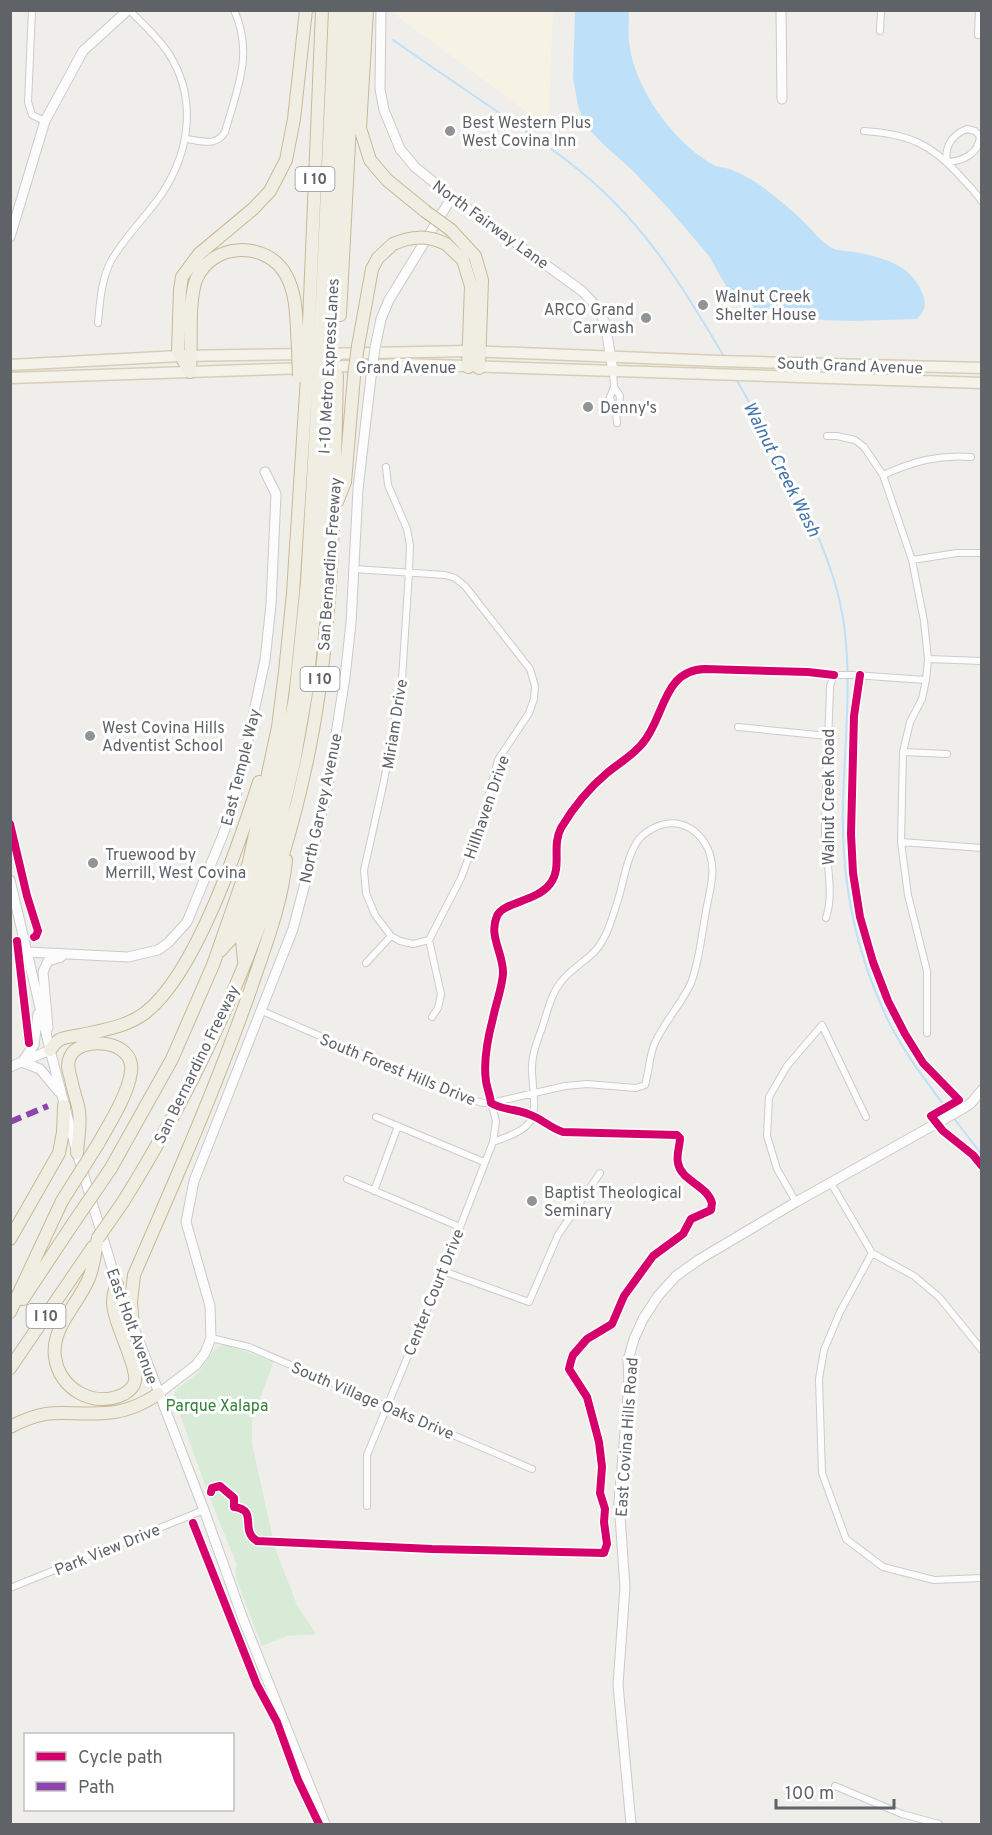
<svg xmlns="http://www.w3.org/2000/svg" width="992" height="1835" font-family="Overpass,sans-serif">
<style>
.commercial{fill:#f7f3e4}
.green{fill:#d8ebd6}
.water{fill:#bfe0f9}
.lines{fill:none;stroke-linecap:round;stroke-linejoin:round}
.stream{stroke:#bfe0f9;stroke-width:2}
.street-casing{stroke:#cbcccc;stroke-width:8}
.secondary-casing{stroke:#cacacb;stroke-width:11}
.primary-casing{stroke:#d7ceb8;stroke-width:13}
.highway-casing{stroke:#c8b996;stroke-width:14}
.street{stroke:#fdfcfc;stroke-width:6}
.secondary{stroke:#fdfcfc;stroke-width:9}
.primary{stroke:#f4f2e9;stroke-width:10}
.highway{stroke:#f0ede3;stroke-width:12}
.secondary-bridge-casing{stroke:#cacacb;stroke-width:11;stroke-linecap:butt}
.highway-bridge-casing{stroke:#c8b996;stroke-width:14;stroke-linecap:butt}
.secondary-bridge{stroke:#fdfcfc;stroke-width:9}
.highway-bridge{stroke:#f0ede3;stroke-width:12}
.quiet{stroke:#8e44ad;stroke-width:6;stroke-dasharray:12 6;stroke-linecap:butt}
.cycleway-casing{stroke:#fff;stroke-width:11}
.cycleway{stroke:#d6006c;stroke-width:8}
.poi-dot{fill:#919496;stroke:#fff;stroke-width:2}
.labels{text-anchor:middle;stroke-width:6;stroke-linejoin:round;paint-order:stroke}
.shield{fill:#fff;stroke:#8f9295;stroke-width:1.5}
.shield-label{font-size:15px;font-weight:bold;fill:#5f6368}
.poi-label{font-size:16px;fill:#5f6368;stroke:#fff;text-anchor:start}
.street-label{font-size:16px;fill:#5f6368;stroke:#fff}
.park-label{font-size:16px;fill:#348238;stroke:#fff}
.water-label{font-size:18px;font-style:italic;fill:#4174aa;stroke:#fff}
</style>
<rect width="100%" height="100%" fill="#efeeea"/>
<path class="commercial" d="M390 11H553L548 127Z"/>
<path class="green" d="M224 1344 272 1361 273 1363 252 1421V1444L275 1548 297 1605 316 1634 287 1636 262 1646 237 1581 235 1570 237 1565 207 1491 175 1400 174 1394 178 1388 198 1373 215 1349Z"/>
<path class="water" d="M575 11H629C629 21 628 32 629 42 634 88 672 140 710 163 717 168 725 167 732 170 744 175 753 180 764 188 778 199 792 210 805 223 814 232 821 242 832 248 838 251 847 251 854 252 882 257 913 265 923 295 927 305 924 312 917 319L853 321 823 320 755 311 734 300 709 256 669 209 632 170 602 143 585 125 578 106 573 77Z"/>
<g class="lines">
<path class="stream" d="M393 40C432 67 471 94 510 120 546 145 583 170 614 202 660 248 692 303 725 358
M736 379C751 404 763 430 777 455 805 507 833 558 843 618 853 681 844 744 843 807 841 879 855 949 885 1014 901 1049 926 1081 949 1112
M953 1117 982 1155"/>
<defs>
<path id="street" d="M32 10 28 102 32 115 45 121
M880 31 881 10
M978 35 979 10
M967 129 975 131 980 136C979 154 963 161 947 162 944 146 953 134 967 129Z
M864 131C907 134 931 143 960 176 967 184 976 192 982 202
M186 139C202 141 216 147 225 132 237 89 254 54 234 10
M98 323C100 302 101 280 111 261 125 236 147 216 163 192 190 150 197 98 169 54 159 38 143 24 129 10
M613 371 614 387 620 396 619 407 616 410 617 423
M614 387 610 397 612 407 616 410
M827 436H837L855 440 864 447 883 475 912 560 924 621 928 659 926 680 922 699 910 722 903 752 901 842 908 895 927 971V1033
M386 467 388 485 407 529 410 545 409 572 402 679 384 781 364 870 366 893 375 915 391 936 400 941 413 944 429 940
M883 475C912 462 939 454 971 457
M912 560 957 553H982
M354 569 445 575 455 578 465 586 530 669 535 686 534 699 529 713 498 760 479 830 461 878 429 940 441 994 438 1008 432 1017
M928 659 982 661
M738 727 828 736
M903 752 947 754
M901 842 982 848
M826 918C835 891 825 858 825 830 825 782 829 734 830 686L834 675H854L926 680
M366 963 391 936
M262 1011 462 1097 483 1103H491L565 1086 587 1084 636 1088 645 1085C649 1072 649 1058 654 1045 663 1023 681 1005 691 983 699 962 701 939 705 917 707 903 711 890 712 877 716 845 690 814 658 826 651 829 644 833 639 839 626 857 624 882 617 903 611 921 606 942 591 955 581 964 569 971 561 982 551 994 547 1013 542 1028 537 1041 531 1057 532 1072 535 1118 542 1125 493 1142
M376 1117 484 1162
M347 1179 460 1227
M831 1183 872 1253 914 1276 939 1297 982 1350
M374 1191 398 1126
M796 1202 777 1169 767 1136 769 1097 787 1066 822 1025 866 1117
M872 1253 840 1312 824 1350 819 1379 822 1473 846 1539 883 1567 934 1580 982 1578
M443 1271 529 1302 558 1235 600 1173
M211 1338 249 1347 532 1469
M367 1506V1455L443 1271 493 1142 496 1121 491 1103
M10 1588 204 1510
M835 1786 902 1814 939 1824"/>
<path id="secondary" d="M381 10 380 89 384 110 400 149 415 167 452 197 582 291 598 308 605 323 613 371
M781 10 782 99
M10 237 45 121 83 51 128 10
M375 348 381 319 389 300 452 197
M10 880 50 1050 77 1153 117 1284 204 1510 243 1619 325 1824
M27 952 128 957 158 950 168 943 187 922 222 837 235 801 265 660 271 605 276 494 265 472
M48 1028 43 972 48 961 61 957
M22 1062 34 1045 38 1014
M22 1062 40 1069 59 1092
M10 1067 50 1050
M158 1394 196 1365 205 1353 211 1338 210 1306 186 1222 194 1181 293 929 312 857 328 785 345 677 351 623 358 489 371 377
M631 1824 618 1685 625 1587 619 1502 629 1385 628 1360 634 1339 643 1319 658 1296 676 1276 700 1259 796 1202 964 1108 971 1103 982 1090"/>
<path id="primary" d="M322 354 468 351 719 361 982 368
M10 365 180 356 307 354
M322 367 405 364 982 383
M10 378 307 368"/>
<path id="highway" d="M367 10 360 128 370 160 387 180 425 211
M451 230 475 256 482 280 479 368
M446 244 463 260 471 286 468 367
M340 315 356 10
M330 346 346 10
M358 346 372 269 378 258 393 244
M308 347 322 10
M320 347 335 10
M190 372 178 351 180 290 182 277 199 254 253 209 270 191 286 160 294 119 306 10
M190 372C192 347 188 301 196 280 211 242 267 240 286 275 298 296 296 324 298 348
M337 502 345 482 354 376
M220 951 232 938 251 887 281 770 295 698 307 582 319 376
M244 961 242 941 265 875 281 818 294 762 307 688 322 529 329 376
M50 1050C52 1047 55 1043 59 1040 64 1037 74 1036 81 1035 103 1030 126 1027 145 1013 196 974 239 844 259 782
M77 1153C78 1139 81 1124 79 1111 77 1100 73 1090 71 1079 69 1072 66 1064 70 1057 79 1035 136 1039 131 1072 128 1095 109 1124 98 1144
M111 1168 172 1059 213 965 249 862 278 727 285 672 293 593 307 377
M123 1202C213 1058 285 892 314 724 334 609 334 492 337 375
M98 1238C95 1251 94 1266 89 1278 78 1305 51 1327 55 1357 59 1389 94 1409 124 1394 129 1391 134 1387 135 1381 138 1366 113 1322 113 1302 113 1296 115 1289 117 1284
M10 1239 59 1153 63 1132 64 1106
M23 1299 70 1228
M10 1312 62 1201
M133 1327 131 1302 134 1275C175 1181 217 1085 251 988 265 946 282 904 286 860
M10 1368 93 1247
M10 1427C51 1405 64 1416 106 1413 125 1412 143 1404 158 1394"/>
</defs>
<use href="#street" class="street-casing"/>
<use href="#secondary" class="secondary-casing"/>
<use href="#primary" class="primary-casing"/>
<use href="#highway" class="highway-casing"/>
<use href="#street" class="street"/>
<use href="#secondary" class="secondary"/>
<use href="#primary" class="primary"/>
<use href="#highway" class="highway"/>
<defs>
<path id="secondary-bridge" d="M371 377 375 348"/>
<path id="highway-bridge" d="M425 211 451 230
M393 244C412 236 427 235 446 244
M298 348 299 376
M319 376 320 347
M329 376 330 346
M354 376 358 346
M307 377 308 347
M62 1201 98 1144
M70 1228 111 1168
M98 1238 123 1202"/>
</defs>
<use href="#secondary-bridge" class="secondary-bridge-casing"/>
<use href="#highway-bridge" class="highway-bridge-casing"/>
<use href="#secondary-bridge" class="secondary-bridge"/>
<use href="#highway-bridge" class="highway-bridge"/>
<path class="quiet" d="M10 1122 48 1106"/>
<defs>
<path id="cycleway" d="M860 675 854 716 851 834 853 873 860 917 873 962 888 1001 905 1034 923 1063 959 1100 931 1116 943 1131 973 1155 982 1166
M10 824 27 896 38 931 36 936 34 937
M17 941 29 1043
M211 1492 212 1488 220 1486 234 1498V1507C259 1510 239 1530 257 1541L432 1549 604 1553 607 1544 604 1522 605 1509 600 1493 602 1467 599 1442 587 1397 569 1369 571 1361 573 1355 587 1339 612 1324 624 1296 653 1256 683 1234 691 1219 711 1210 712 1203C707 1185 681 1181 678 1163 676 1154 680 1147 680 1138L677 1135 563 1132C550 1128 541 1118 528 1114 516 1109 502 1110 491 1103 490 1095 487 1088 486 1081 483 1061 488 1037 493 1018 496 1003 502 988 503 974 504 954 488 936 497 916 503 902 536 902 550 884 563 867 551 847 561 828 573 808 589 788 607 773 619 763 632 756 642 744 665 718 662 670 705 669L808 672 834 675
M193 1523 257 1685 277 1722 298 1780 319 1824"/>
</defs>
<use href="#cycleway" class="cycleway-casing"/>
<use href="#cycleway" class="cycleway"/>
</g>
<g class="poi-dot">
<circle cx="450" cy="131" r="6"/>
<circle cx="703" cy="305" r="6"/>
<circle cx="646" cy="318" r="6"/>
<circle cx="588" cy="407" r="6"/>
<circle cx="90" cy="736" r="6"/>
<circle cx="93" cy="863" r="6"/>
<circle cx="532" cy="1201" r="6"/>
</g>
<g class="labels">
<g class="shield">
<rect x="295.5" y="167" width="39" height="24" rx="4.5"/>
<rect x="300.5" y="667" width="39" height="24" rx="4.5"/>
<rect x="26.5" y="1304" width="39" height="24" rx="4.5"/>
</g>
<g class="shield-label">
<text x="315" y="184">I 10</text>
<text x="320" y="684">I 10</text>
<text x="46" y="1321">I 10</text>
</g>
<g class="poi-label">
<text x="462" y="128">Best Western Plus<tspan x="462" dy="18">West Covina Inn</tspan></text>
<text x="715" y="302">Walnut Creek<tspan x="715" dy="18">Shelter House</tspan></text>
<text x="634" y="315" text-anchor="end">ARCO Grand<tspan x="634" dy="18">Carwash</tspan></text>
<text x="600" y="413">Denny's</text>
<text x="102" y="733">West Covina Hills<tspan x="102" dy="18">Adventist School</tspan></text>
<text x="105" y="860">Truewood by<tspan x="105" dy="18">Merrill, West Covina</tspan></text>
<text x="544" y="1198">Baptist Theological<tspan x="544" dy="18">Seminary</tspan></text>
</g>
<g class="street-label">
<text transform="translate(491 224) rotate(36)" y="6">North Fairway Lane</text>
<text transform="translate(850 365) rotate(2)" y="6">South Grand Avenue</text>
<text transform="translate(328 366) rotate(-87)" y="6">I-10 Metro ExpressLanes</text>
<text x="406" y="373">Grand Avenue</text>
<text transform="translate(329 564) rotate(-86)" y="6">San Bernardino Freeway</text>
<text transform="translate(394 724) rotate(-81)" y="6">Miriam Drive</text>
<text transform="translate(240 767) rotate(-76)" y="6">East Temple Way</text>
<text transform="translate(828 797) rotate(-90)" y="6">Walnut Creek Road</text>
<text transform="translate(486 807) rotate(-71)" y="6">Hillhaven Drive</text>
<text transform="translate(320 808) rotate(-78)" y="6">North Garvey Avenue</text>
<text transform="translate(196 1064) rotate(-64)" y="6">San Bernardino Freeway</text>
<text transform="translate(398 1069) rotate(22)" y="6">South Forest Hills Drive</text>
<text transform="translate(433 1292) rotate(-68)" y="6">Center Court Drive</text>
<text transform="translate(133 1326) rotate(70)" y="6">East Holt Avenue</text>
<text transform="translate(373 1400) rotate(23)" y="6">South Village Oaks Drive</text>
<text transform="translate(626 1437) rotate(-86)" y="6">East Covina Hills Road</text>
<text transform="translate(107 1549) rotate(-22)" y="6">Park View Drive</text>
</g>
<g class="park-label">
<text x="217" y="1411">Parque Xalapa</text>
</g>
<g class="water-label">
<text transform="translate(782 469) rotate(63)" y="6">Walnut Creek Wash</text>
</g>
</g>
<rect width="992" height="1835" fill="none" stroke="#5f6368" stroke-width="24"/>
<rect x="24" y="1733" width="210" height="78" fill="#ffffff" stroke="#bfc1c3" stroke-width="1.5"/>
<rect x="36" y="1752" width="30" height="9" fill="#d6006c" stroke="#bfc1c3" stroke-width="1.5"/>
<text x="78" y="1763" font-size="18" fill="#5f6368">Cycle path</text>
<rect x="36" y="1782" width="30" height="9" fill="#8e44ad" stroke="#bfc1c3" stroke-width="1.5"/>
<text x="78" y="1793" font-size="18" fill="#5f6368">Path</text>
<path d="M776 1799v9h118v-9" fill="none" stroke="#5f6368" stroke-width="3"/>
<text x="785" y="1799" font-size="18" fill="#5f6368" stroke="#ffffff" stroke-width="4.5" paint-order="stroke">100 m</text>
</svg>
